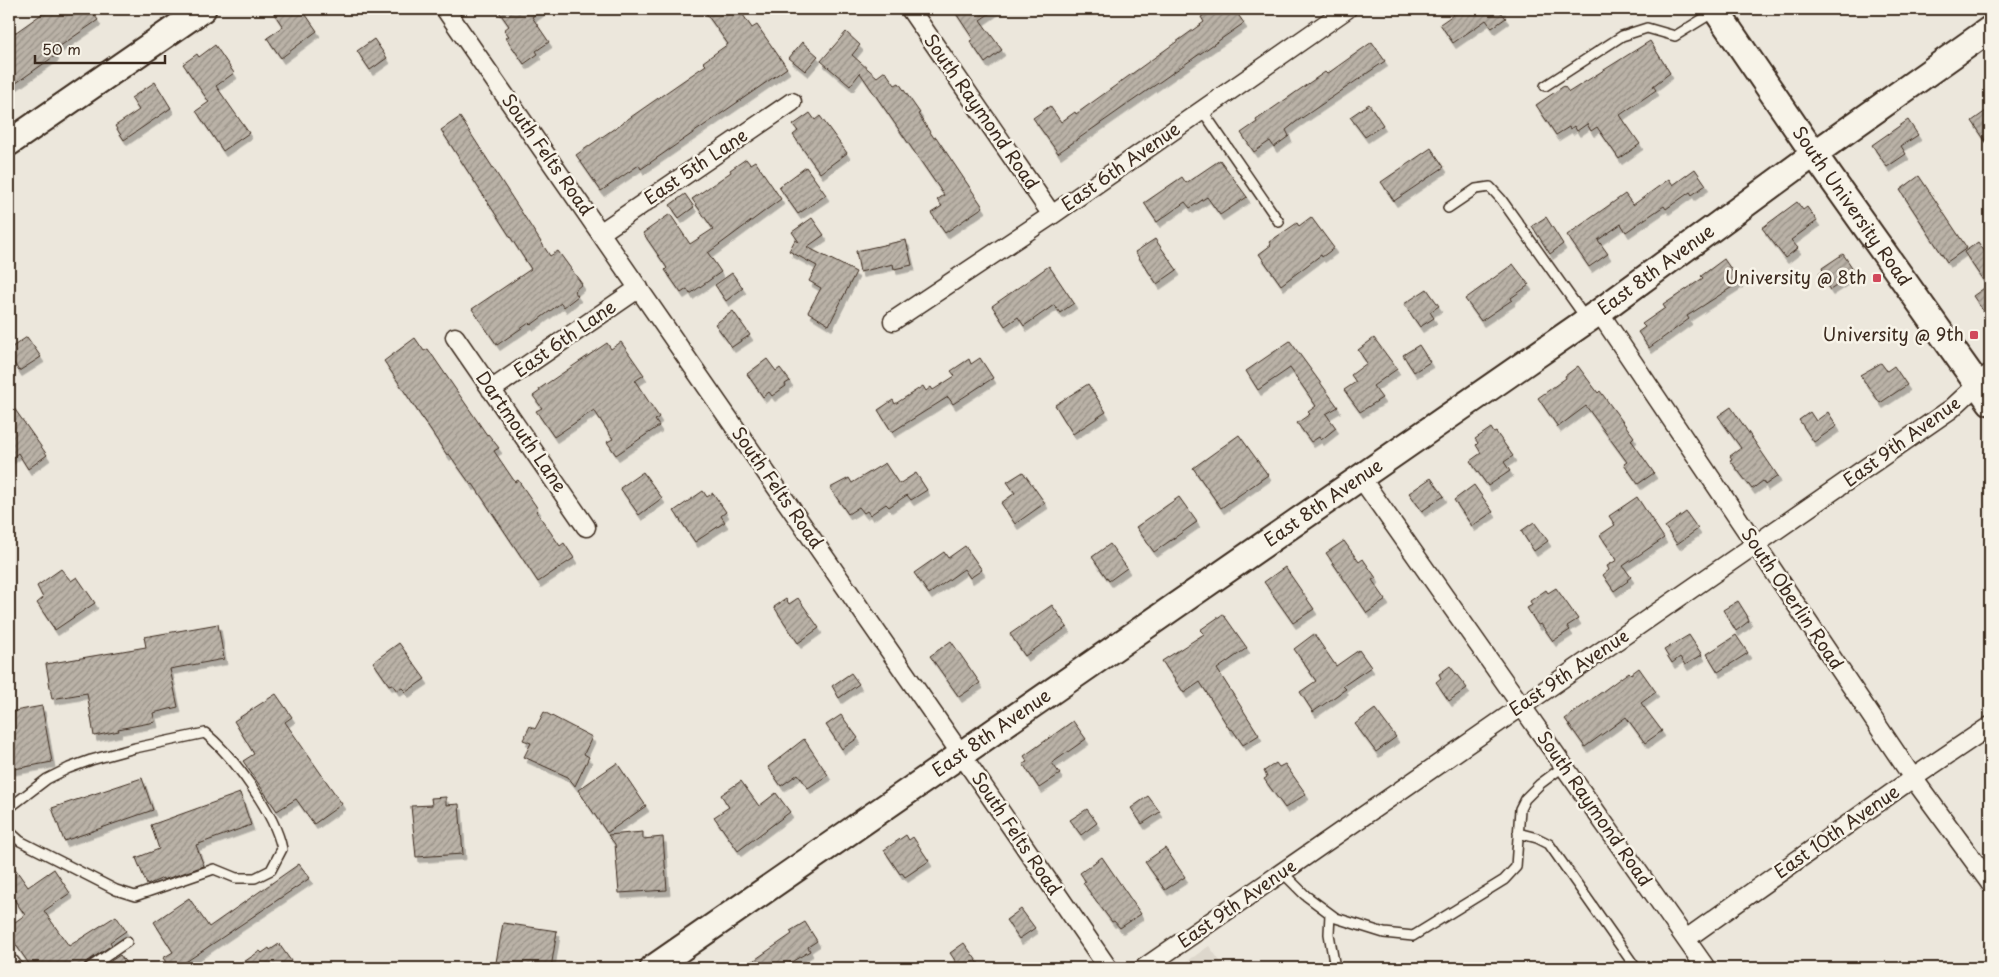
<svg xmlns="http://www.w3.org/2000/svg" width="1999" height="977" font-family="'Playpen Sans',sans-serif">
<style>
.built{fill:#ddd7cc}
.building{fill:url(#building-hatch);stroke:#3b2a1e;filter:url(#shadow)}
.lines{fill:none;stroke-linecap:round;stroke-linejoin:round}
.lane-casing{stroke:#3b2a1e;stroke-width:12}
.street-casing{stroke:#3b2a1e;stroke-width:21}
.secondary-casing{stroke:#3b2a1e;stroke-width:29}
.lane{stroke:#f7f3e8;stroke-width:9}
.street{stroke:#f7f3e8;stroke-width:18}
.secondary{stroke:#f7f3e8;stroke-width:25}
.poi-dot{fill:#d1495b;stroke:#f7f3e8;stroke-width:2}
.labels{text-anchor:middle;stroke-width:5;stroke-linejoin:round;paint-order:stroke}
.street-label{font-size:18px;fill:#3b2a1e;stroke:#f7f3e8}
.poi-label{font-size:18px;fill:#3b2a1e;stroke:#f7f3e8;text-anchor:end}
</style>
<defs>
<pattern id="building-hatch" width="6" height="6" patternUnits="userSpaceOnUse" patternTransform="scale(1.25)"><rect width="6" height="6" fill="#bab2a7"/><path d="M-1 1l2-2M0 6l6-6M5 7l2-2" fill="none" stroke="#989187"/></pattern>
<filter id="shadow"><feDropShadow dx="3" dy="5.5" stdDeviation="0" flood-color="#0004"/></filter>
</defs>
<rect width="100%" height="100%" fill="#ece7dc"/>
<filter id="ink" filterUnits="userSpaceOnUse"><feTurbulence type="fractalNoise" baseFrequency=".02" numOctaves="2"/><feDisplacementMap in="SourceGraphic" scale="10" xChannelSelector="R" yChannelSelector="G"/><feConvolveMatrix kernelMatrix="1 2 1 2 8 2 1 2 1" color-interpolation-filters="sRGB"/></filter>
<g filter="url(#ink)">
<path class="built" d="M1209 946 1225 968H1178Z"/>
<path class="building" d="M49 9H90L98 20 53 51 56 55 9 88V37Z
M271 9H302L317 31 281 58 267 38 283 27Z
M497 9H543L532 17 549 42 536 51 538 54 524 64 506 38 509 36 504 30 509 26Z
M703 9H739L752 28 757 25 787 68 641 169 639 165 601 191 576 155 706 65 703 62 728 44Z
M953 9H996L980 20 1002 50 985 63 970 41 973 39Z
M1214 9H1234L1244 23 1058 153 1033 118 1050 106 1061 122 1075 112 1076 114 1204 22 1201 17Z
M1449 9H1503L1500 11 1506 18 1492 28 1486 20 1453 43 1440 24 1453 15Z
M846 32 860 45 852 55 877 77 885 71 895 85 899 83 920 113 918 114 934 138 936 137 983 207 945 233 931 213 942 206 937 200 944 195 860 73 850 86 821 61Z
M374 39 387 58 370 70 357 51Z
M1650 41 1670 73 1653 86 1656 90 1620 115 1640 144 1619 159 1597 127 1591 131 1587 124 1577 131 1574 126 1570 129 1569 127 1556 135 1536 105 1564 86 1569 92Z
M802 42 818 56 805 71 789 58Z
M1372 42 1385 61 1296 122 1286 130 1289 136 1274 147 1270 141 1254 152 1241 133 1257 122 1256 120 1325 72 1327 74Z
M215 45 234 73 216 86 249 133 223 151 196 111 209 102 183 64 197 54 199 57Z
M155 82 171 108 124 140 115 126 139 110 131 98Z
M1369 104 1383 125 1365 137 1350 117Z
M1990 108V148L1972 121Z
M810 113 815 120 820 116 847 153 820 173 793 135 798 131 793 125Z
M460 117 550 256 558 251 582 284 574 291 578 296 564 307 561 303 531 325 529 323 497 345 472 309 531 269 441 130Z
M1908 120 1918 135 1901 146 1906 154 1887 167 1872 145Z
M1431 148 1444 167 1394 201 1381 182Z
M746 159 750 164 755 161 781 199 708 253 721 272 690 294 687 289 681 293 665 270 667 268 643 233 670 214 690 244 713 229 692 199 731 172 730 170Z
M1220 160 1247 197 1220 215 1207 197 1190 208 1185 202 1157 222 1144 203 1182 177 1186 183Z
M806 167 826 195 798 214 779 187Z
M1695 169 1706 185 1692 195 1690 192 1666 209 1664 206 1626 232 1621 224 1598 240 1608 254 1589 267 1567 235 1625 194 1633 205 1669 179 1673 185Z
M1919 176 1967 248 1947 262 1900 190Z
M685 194 694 207 679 218 670 205Z
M1797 202 1803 210 1807 207 1817 221 1791 240 1798 248 1785 258 1762 228Z
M1311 217 1334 248 1322 257 1321 255 1281 285 1259 254 1271 245 1269 242 1297 223 1299 226Z
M1546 217 1563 244 1550 254 1532 226Z
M812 218 824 235 807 247 856 272 829 325 808 312 821 288 809 281 817 266 789 251 795 240 799 242 792 232Z
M1155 239 1177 270 1157 284 1135 252Z
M906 240 912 265 894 269 893 264 860 272 856 251Z
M1978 242 1990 259V321L1973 296 1987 286 1964 252Z
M1843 254 1856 273 1830 290 1819 274 1823 271 1822 268Z
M1724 259 1740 282 1687 316 1689 319 1649 348 1638 332 1645 327 1642 324 1665 308 1663 305 1703 278 1701 276Z
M1513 264 1529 285 1511 298 1512 300 1481 321 1465 299Z
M1049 266 1074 303 1060 313 1054 305 1024 326 1018 317 1005 326 992 306Z
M732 273 743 288 726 301 715 285Z
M1427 289 1439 306 1430 312 1434 318 1420 327 1404 304Z
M733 311 750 335 732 347 715 324Z
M27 337 41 357 19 371 9 355V349Z
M415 338 424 351 428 349 487 435 488 434 499 448 494 451 515 482 518 480 538 509 536 511 560 546 564 543 574 558 538 582 473 484 471 485 449 454 447 455 384 361Z
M1374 338 1397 369 1373 386 1382 398 1360 412 1344 390 1356 382 1351 375 1367 363 1358 350Z
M1290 341 1338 407 1326 414 1336 428 1321 440 1319 437 1311 442 1297 423 1310 414 1308 412 1316 406 1290 368 1258 390 1246 371Z
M621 342 644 375 635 381 659 417 655 420 659 426 616 455 607 442 613 439 594 410 554 437 536 411 542 408 533 396 540 391 539 389 607 343 611 349Z
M1419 345 1430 362 1414 372 1403 355Z
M980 358 993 378 953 404 948 397 892 432 878 410 893 400 895 404 923 386 926 391 931 387 933 390 955 376 951 371 969 359 971 364Z
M767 359 776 371 780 368 790 381 785 384 786 386 772 396 769 392 763 397 747 374Z
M1881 363 1887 371 1894 366 1907 385 1880 403 1860 375Z
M1578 366 1598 393 1600 391 1634 437 1631 440 1654 473 1638 484 1624 464 1627 462 1586 406 1558 427 1538 398 1566 378 1565 376Z
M1088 384 1106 412 1073 434 1055 405Z
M9 401 47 455 28 469 18 453 9 460Z
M1731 407 1778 476 1765 485 1763 481 1752 489 1730 460 1732 459 1730 456 1741 448 1718 416Z
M1810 412 1816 421 1828 412 1837 426 1814 442 1799 420Z
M1491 428 1494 433 1496 432 1513 456 1504 462 1510 471 1488 486 1470 461 1481 453 1476 445 1478 443 1475 439Z
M1239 435 1268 475 1221 508 1193 468Z
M885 463 899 484 916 473 927 490 911 500 907 495 889 507 886 504 870 515 867 511 864 513 859 507 848 514 830 488 849 478 852 483Z
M643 472 662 498 639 515 620 488Z
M1023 472 1045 503 1015 524 1001 503 1015 493 1007 482Z
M1431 478 1444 496 1422 511 1409 493Z
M1474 485 1493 512 1472 526 1454 500Z
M703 491 707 497 713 493 726 512 721 516 725 522 695 542 674 511Z
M1179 497 1197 522 1154 552 1136 527Z
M1637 497 1664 538 1623 566 1631 577 1627 580 1628 581 1614 591 1603 575 1609 570 1607 566 1617 560 1600 535 1615 525 1609 516Z
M1686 512 1698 529 1677 544 1665 527Z
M1534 522 1548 541 1534 551 1521 531Z
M1344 541 1359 562 1363 559 1376 578 1372 580 1386 600 1367 613 1326 553Z
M1110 544 1127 568 1109 581 1092 557Z
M965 546 982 570 970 578 964 569 929 594 914 573 944 552 948 558Z
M1285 567 1314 609 1293 623 1264 582Z
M61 569 71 581 77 577 95 603 55 630 37 603 43 598 37 586Z
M1556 588 1578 619 1567 626 1570 630 1553 641 1541 624 1538 625 1527 608 1532 605 1530 601 1546 590 1548 593Z
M798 598 819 628 798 643 774 607 786 599 789 604Z
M1738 601 1748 617H1747L1749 621 1736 631 1723 610Z
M1052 605 1067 627 1025 656 1010 634Z
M1223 614 1247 648 1217 669 1259 735 1243 745 1232 729 1230 730 1200 682 1184 693 1162 661 1204 634 1200 630Z
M218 624 224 659 170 669 178 707 153 713 155 722 118 729 119 731 94 736 87 693 52 699 46 664 146 647 144 637Z
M1314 634 1336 666 1359 650 1371 667 1343 686 1346 689 1313 712 1300 692 1316 681 1294 649Z
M1689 635 1702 655 1685 665 1680 657 1672 663 1664 650Z
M1736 635 1748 653 1718 672 1707 654Z
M951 641 980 683 959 697 930 656Z
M399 643 425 679 406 692 402 688 397 691 392 684 389 685 373 662Z
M1450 666 1467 688 1449 701 1436 682 1441 678 1439 674Z
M1639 668 1656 692 1641 703 1662 731 1645 743 1626 717 1585 747 1565 719 1629 672 1631 674Z
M851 673 859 684 839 698 832 686Z
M276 694 292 717 285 722 342 804 314 824 296 799 277 811 243 761 254 754 234 721Z
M42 706 52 762 9 770V712Z
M1375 709 1396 737 1376 752 1355 724Z
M544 712 592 737 584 754 589 757 575 786 568 777 524 757 531 743 523 740 530 726 535 729Z
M841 715 858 738 842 749 826 725Z
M1073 721 1086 739 1052 763 1060 774 1039 788 1023 764 1028 762 1024 756Z
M804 739 828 775 808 788 798 774 781 786 768 767Z
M617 763 646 806 607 833 578 790Z
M1276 763 1279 767 1285 764 1306 794 1285 808 1264 779 1267 777 1264 771Z
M142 778 153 810 64 841 52 808Z
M741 781 759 806 776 793 790 812 738 851 714 817 729 807 721 795Z
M240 793 251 825 196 845 204 866 163 880V878L147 885 136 858 159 849 151 825Z
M1148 796 1160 812 1142 824 1131 808Z
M446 797V805L459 804 463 854 416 857 411 806 432 805 431 798Z
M1087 809 1097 823 1081 835 1070 820Z
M643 832V839L663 837 667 890 619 893 615 844 608 835Z
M906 835 909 840 913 837 929 861 905 877 902 873 900 874 884 850Z
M1165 848 1185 877 1165 890 1145 862Z
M1102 857 1141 914 1120 928 1114 921 1112 922 1083 883 1086 882 1080 873Z
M9 860 28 887 54 869 70 893 44 911 69 946 116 916 126 931 110 942 112 945 85 963 83 968H32L9 935V926L25 915 9 892Z
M299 864 310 878 177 968H170L163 958 173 952 154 922 189 898 209 927Z
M1021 909 1035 928 1019 939 1006 920Z
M805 922 817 941 808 947 810 951 788 964 792 968H743L792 934 790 931Z
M503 923 557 931 551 968H495Z
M964 943 982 968H960L950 953Z
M279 944 296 968H235L260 951 262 953 269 948 270 950Z
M120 955 130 968H100Z"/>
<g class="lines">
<defs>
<path id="lane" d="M1545 86 1622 36 1647 28 1675 36 1714 12
M1202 110 1279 222
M1448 208 1476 189 1490 187 1501 199 1587 320
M9 808 47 779 69 768 91 760 135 748 205 733C233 756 275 813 282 849L271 870 255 878H236L214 869 135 896 116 890 20 841 9 831
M1518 833 1537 838 1549 844 1636 968
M1282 872 1305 895 1336 918 1384 933 1413 936 1504 880 1516 867 1520 809 1525 799 1540 784 1564 766
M1330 914 1329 934 1335 968
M9 964 14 961 19 968
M89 968 127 942"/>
<path id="street" d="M445 9 961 754 1108 968
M910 9 1052 215
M600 233 792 102
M1599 312 1913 778 1990 883
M893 321 1052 215 1347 9
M455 337 586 527
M491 390 639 288
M1361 478 1706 968
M1686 939 1913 778 1990 726
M1144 968 1951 409 1990 373"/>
<g id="secondary">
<path id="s1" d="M1715 9 1814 154 1990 402"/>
<path d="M9 143 203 9"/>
<path id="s2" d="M653 968 1599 312 1814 154 1990 29"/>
</g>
</defs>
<use href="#lane" class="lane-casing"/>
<use href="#street" class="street-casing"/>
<use href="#secondary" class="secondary-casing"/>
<use href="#lane" class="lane"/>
<use href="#street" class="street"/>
<use href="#secondary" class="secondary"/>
</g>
</g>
<g class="poi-dot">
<rect x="1872" y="273" width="10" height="10" rx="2.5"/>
<rect x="1969" y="330" width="10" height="10" rx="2.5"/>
</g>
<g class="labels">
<g class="street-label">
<text transform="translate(981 112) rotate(55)" y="6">South Raymond Road</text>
<text transform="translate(547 155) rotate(55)" y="6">South Felts Road</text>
<text transform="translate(696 167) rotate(-34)" y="6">East 5th Lane</text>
<text transform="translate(1121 167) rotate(-35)" y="6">East 6th Avenue</text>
<text dy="6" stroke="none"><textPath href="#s1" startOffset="240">South University Road</textPath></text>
<text dy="6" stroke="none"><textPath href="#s2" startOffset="1222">East 8th Avenue</textPath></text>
<text transform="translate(565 339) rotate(-35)" y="6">East 6th Lane</text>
<text transform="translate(521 432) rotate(55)" y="6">Dartmouth Lane</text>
<text transform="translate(1902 442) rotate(-36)" y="6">East 9th Avenue</text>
<text transform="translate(777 488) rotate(55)" y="6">South Felts Road</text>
<text dy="6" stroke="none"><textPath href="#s2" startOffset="816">East 8th Avenue</textPath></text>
<text transform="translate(1792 599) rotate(56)" y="6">South Oberlin Road</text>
<text transform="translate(1569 673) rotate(-34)" y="6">East 9th Avenue</text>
<text dy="6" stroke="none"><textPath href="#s2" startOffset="412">East 8th Avenue</textPath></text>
<text transform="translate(1594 809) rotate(55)" y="6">South Raymond Road</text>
<text transform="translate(1837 832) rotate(-35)" y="6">East 10th Avenue</text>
<text transform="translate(1016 834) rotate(56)" y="6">South Felts Road</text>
<text transform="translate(1237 904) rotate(-35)" y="6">East 9th Avenue</text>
</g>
<g class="poi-label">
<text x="1867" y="284">University @ 8th</text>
<text x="1964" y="341">University @ 9th</text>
</g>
</g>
<rect width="1999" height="977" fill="none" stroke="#f7f3e8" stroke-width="30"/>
<rect x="15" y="15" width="1969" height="947" fill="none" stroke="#3b2a1e" stroke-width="2" filter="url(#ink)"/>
<path d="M35 55v8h130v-8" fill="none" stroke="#3b2a1e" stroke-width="2.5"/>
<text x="42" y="55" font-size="15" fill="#3b2a1e" stroke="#f7f3e8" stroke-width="4" paint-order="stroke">50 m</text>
</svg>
